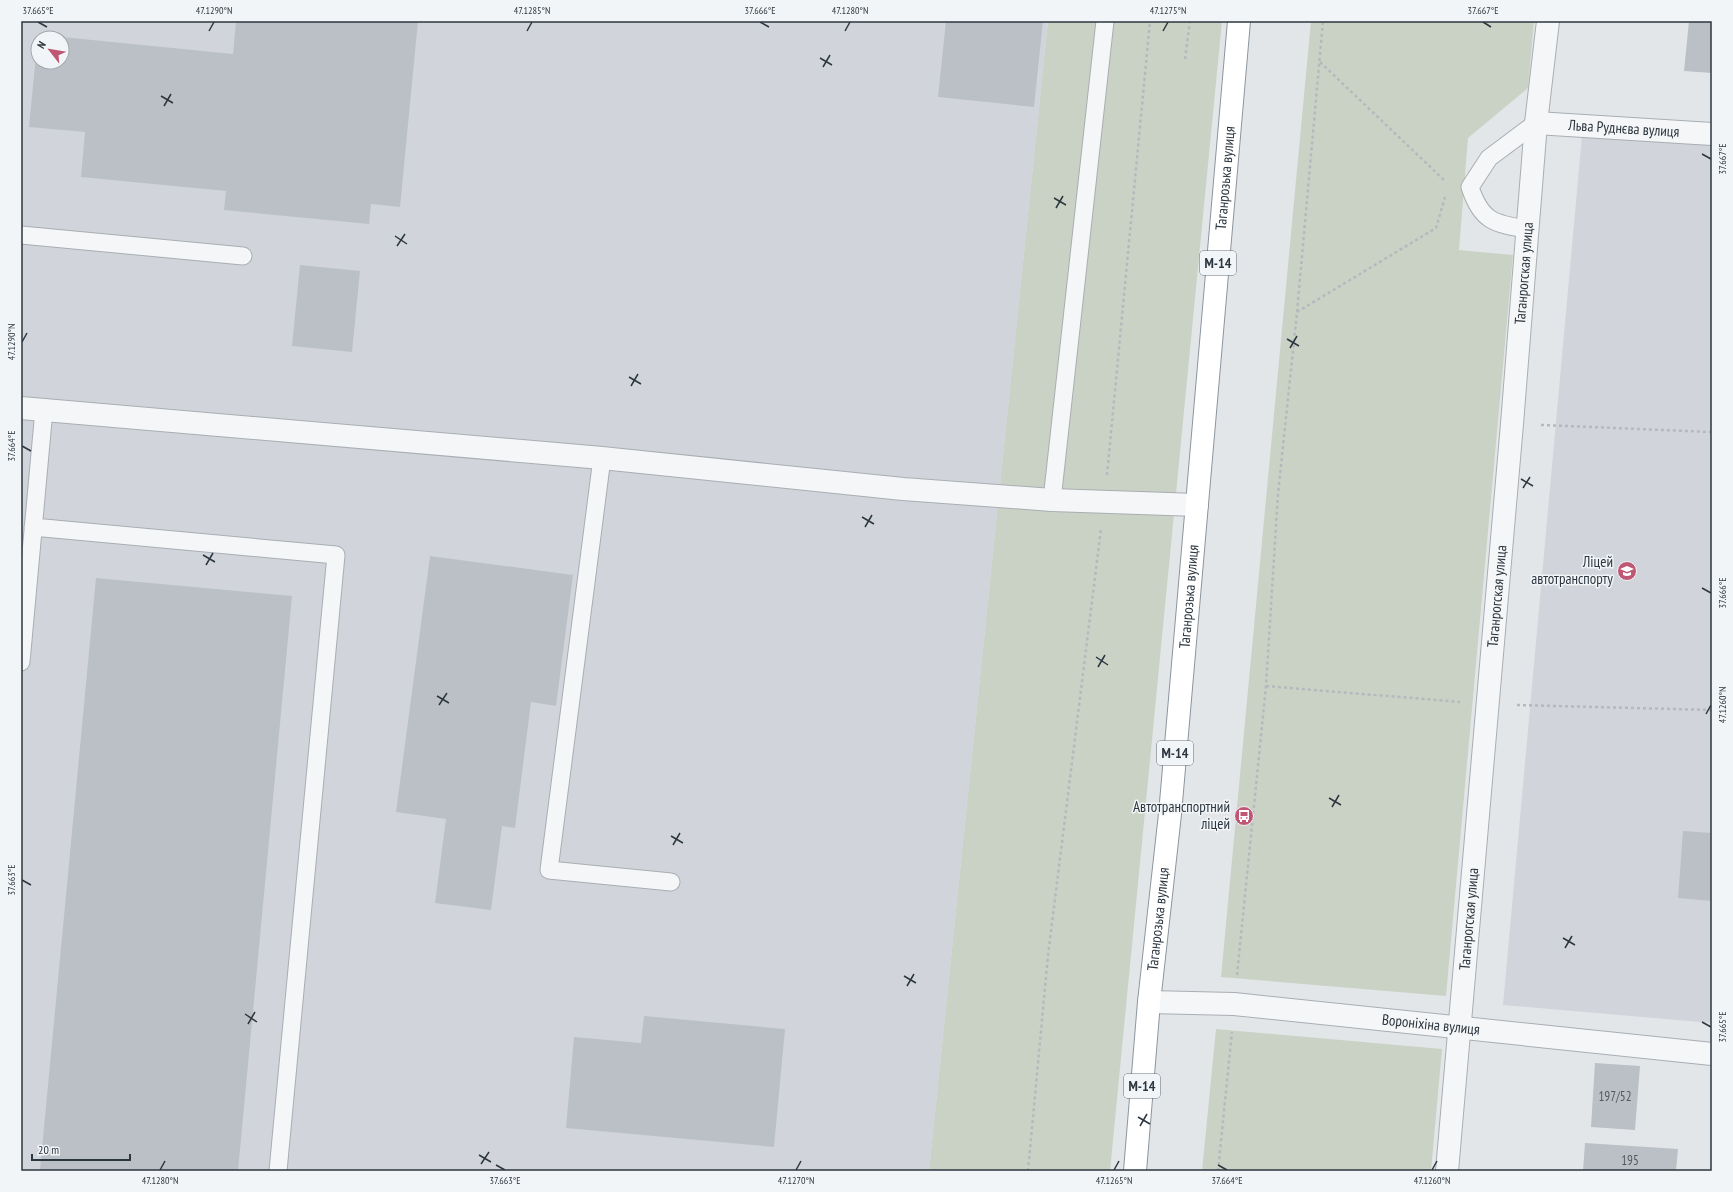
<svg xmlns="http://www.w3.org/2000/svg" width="1733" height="1192" font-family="'PT Sans Narrow',sans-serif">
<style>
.built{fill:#d1d5db;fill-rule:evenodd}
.green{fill:#cad2c5}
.building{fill:#bac0c5}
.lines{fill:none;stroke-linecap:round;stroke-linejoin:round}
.service-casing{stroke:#a8aeb3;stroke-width:19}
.minor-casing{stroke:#a8aeb3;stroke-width:24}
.trunk-casing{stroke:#8c959e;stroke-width:24}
.path{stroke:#b5b9bd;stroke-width:2.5;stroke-dasharray:3 3;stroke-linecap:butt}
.service{stroke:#f5f6f8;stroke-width:17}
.minor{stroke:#f5f6f8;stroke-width:22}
.trunk{stroke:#fff;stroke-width:22}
.ticks{fill:none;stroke:#2c363f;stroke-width:1.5}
.labels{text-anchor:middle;stroke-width:3;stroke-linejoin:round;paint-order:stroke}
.number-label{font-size:13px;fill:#505860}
.shield{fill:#f2f5f7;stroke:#676f76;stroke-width:1}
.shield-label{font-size:14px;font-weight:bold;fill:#2c363f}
.street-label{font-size:15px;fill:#2c363f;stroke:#f2f5f7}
.poi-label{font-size:15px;fill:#2c363f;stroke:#f2f5f7;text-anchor:end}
.neatline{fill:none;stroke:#2c363f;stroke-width:1.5}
.ticks-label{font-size:10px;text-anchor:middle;fill:#2c363f}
</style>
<rect width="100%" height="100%" fill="#e3e6e9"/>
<path class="built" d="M21 21H1048L929 1171H21ZM38 38H62V62H38Z
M1583 125 1712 137V1023L1503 1005Z"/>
<path class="green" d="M1048 21H1222L1110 1171H929Z
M1311 21H1534L1528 88 1468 138 1459 250 1513 255 1446 996 1221 977Z
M1216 1029 1442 1049 1431 1171H1202Z"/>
<path class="building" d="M236 21H418L400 207 371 204 369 224 224 210 226 191 81 177 85 132 29 127 37 45 38 62H62V37L233 54Z
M946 21H1043L1034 107 938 97Z
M1689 21H1712V73L1684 71Z
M38 35 60 37V38H38Z
M300 265 360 271 352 352 292 346Z
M430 556 573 575 556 706 531 702 515 828 502 826 491 910 435 903 446 819 396 812Z
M96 578 292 596 238 1171 40 1170Z
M1683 831 1712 833V901L1678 898Z
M644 1016 785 1029 774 1147 566 1128 574 1037 641 1043Z
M1595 1063 1640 1066 1635 1130 1591 1127Z
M1585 1143 1678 1149 1676 1171H1583Z"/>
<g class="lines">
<defs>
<path id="service" d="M1527 229C1494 224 1481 221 1470 187L1489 158 1536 123
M21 235 243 256
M602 458 549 870 671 882
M1052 500 1105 21
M33 527 336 555 278 1171
M21 662 44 410"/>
<g id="minor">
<path id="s1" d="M1536 123 1712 134"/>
<path d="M21 408 602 458 903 489 1052 500 1197 505"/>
<path id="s2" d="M1149 1002 1234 1004 1712 1054"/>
<path id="s3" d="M1447 1171 1512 424 1536 123 1548 21"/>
</g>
<g id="trunk">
<path id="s4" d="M1135 1171 1149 1002 1170 814 1239 21"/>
</g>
</defs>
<use href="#service" class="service-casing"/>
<use href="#minor" class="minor-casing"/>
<use href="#trunk" class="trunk-casing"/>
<path class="path" d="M1185 59 1190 21
M1320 62 1444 180
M1297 312 1436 228 1445 197
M1541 425 1712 432
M1107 475 1150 21
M1266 686 1460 702
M1517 705 1712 710
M1237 975 1266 686 1278 494 1297 312 1323 21
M1028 1171 1048 955 1101 529
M1218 1171 1232 1032"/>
<use href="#service" class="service"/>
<use href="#minor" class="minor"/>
<use href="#trunk" class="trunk"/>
</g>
<path class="ticks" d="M38 22 47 27M760 22 769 27M1483 22 1491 27M209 31 214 22M527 31 532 22M845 31 850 22M1163 31 1168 22M820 58 832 65M823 67 830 55M161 96 173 103M164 106 171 94M1702 154 1711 159M1054 198 1066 205M1056 208 1063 196M395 236 407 244M397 246 405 234M1287 339 1299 346M22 342 27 333M1290 348 1297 336M629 377 641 384M631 386 638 374M22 446 31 451M1521 479 1533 486M1523 488 1530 477M862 517 874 524M865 527 872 515M203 555 215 562M206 565 213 553M1702 588 1711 593M1096 657 1108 665M1098 667 1105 655M437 696 449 703M439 705 447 693M1706 714 1711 705M1329 798 1341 805M1332 807 1339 795M671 836 683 843M673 845 680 833M22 880 31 885M1563 938 1575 945M1565 948 1572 936M904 976 916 983M907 986 914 974M245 1014 257 1022M1702 1022 1711 1027M248 1024 255 1012M1138 1117 1150 1124M1140 1126 1147 1114M479 1155 491 1162M481 1164 489 1152M496 1165 505 1170M1218 1165 1227 1170M160 1170 165 1161M796 1170 801 1161M1114 1170 1119 1161M1432 1170 1437 1161"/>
<defs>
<symbol id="university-disc" viewBox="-11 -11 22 22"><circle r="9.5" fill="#bf5673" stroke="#f2f5f7"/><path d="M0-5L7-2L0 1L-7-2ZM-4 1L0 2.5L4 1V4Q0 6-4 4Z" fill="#fff"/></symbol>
<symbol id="bus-disc" viewBox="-11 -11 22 22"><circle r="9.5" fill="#bf5673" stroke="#f2f5f7"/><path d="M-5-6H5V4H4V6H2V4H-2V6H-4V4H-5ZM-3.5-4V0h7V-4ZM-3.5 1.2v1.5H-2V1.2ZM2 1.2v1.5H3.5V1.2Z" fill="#fff"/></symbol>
</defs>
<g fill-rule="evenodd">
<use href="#university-disc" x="1616" y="560" width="22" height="22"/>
<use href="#bus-disc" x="1233" y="805" width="22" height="22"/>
</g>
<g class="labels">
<g class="number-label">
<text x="1615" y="1101">197/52</text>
<text x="1630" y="1165">195</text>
</g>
<g class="shield">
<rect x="1200" y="251" width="36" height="24" rx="3"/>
<rect x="1157" y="741" width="36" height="24" rx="3"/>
<rect x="1124" y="1074" width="36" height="24" rx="3"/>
</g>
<g class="shield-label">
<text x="1218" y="268">М-14</text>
<text x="1175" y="758">М-14</text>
<text x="1142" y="1091">М-14</text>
</g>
<g class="street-label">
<text dy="5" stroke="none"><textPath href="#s1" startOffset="88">Льва Руднєва вулиця</textPath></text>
<text dy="5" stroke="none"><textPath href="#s4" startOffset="997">Таганрозька вулиця</textPath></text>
<text dy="5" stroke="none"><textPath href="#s3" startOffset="901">Таганрогская улица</textPath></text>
<text dy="5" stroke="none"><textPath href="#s4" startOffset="577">Таганрозька вулиця</textPath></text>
<text dy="5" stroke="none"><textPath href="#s3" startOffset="577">Таганрогская улица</textPath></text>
<text dy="5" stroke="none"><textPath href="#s4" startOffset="253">Таганрозька вулиця</textPath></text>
<text dy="5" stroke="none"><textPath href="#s3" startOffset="253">Таганрогская улица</textPath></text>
<text dy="5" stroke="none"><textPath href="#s2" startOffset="283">Вороніхіна вулиця</textPath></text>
</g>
<g class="poi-label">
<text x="1613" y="567">Ліцей<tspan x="1613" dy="17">автотранспорту</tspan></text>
<text x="1230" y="812">Автотранспортний<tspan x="1230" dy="17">ліцей</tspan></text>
</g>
</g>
<rect width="1733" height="1192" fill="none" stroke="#f2f5f7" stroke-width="44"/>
<g transform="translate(50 50) rotate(301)"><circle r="19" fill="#f2f5f7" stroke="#a3a9ad"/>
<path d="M0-3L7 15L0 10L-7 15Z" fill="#bf5673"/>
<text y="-6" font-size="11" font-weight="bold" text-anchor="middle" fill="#2c363f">N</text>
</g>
<path d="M32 1154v6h98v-6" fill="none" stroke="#2c363f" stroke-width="2"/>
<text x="38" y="1154" font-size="12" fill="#2c363f" stroke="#f2f5f7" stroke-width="3" paint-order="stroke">20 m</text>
<rect x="22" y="22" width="1689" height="1148" class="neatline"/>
<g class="ticks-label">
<text x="38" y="14">37.665°E</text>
<text x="214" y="14">47.1290°N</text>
<text x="532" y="14">47.1285°N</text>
<text x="760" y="14">37.666°E</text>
<text x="850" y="14">47.1280°N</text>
<text x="1168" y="14">47.1275°N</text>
<text x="1483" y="14">37.667°E</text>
<text transform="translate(1722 159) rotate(-90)" y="4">37.667°E</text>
<text transform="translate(11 342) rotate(-90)" y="4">47.1290°N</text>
<text transform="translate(11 446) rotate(-90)" y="4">37.664°E</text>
<text transform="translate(1722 593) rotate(-90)" y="4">37.666°E</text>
<text transform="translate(1722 705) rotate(-90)" y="4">47.1260°N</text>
<text transform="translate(11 880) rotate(-90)" y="4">37.663°E</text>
<text transform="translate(1722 1027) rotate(-90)" y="4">37.665°E</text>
<text x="160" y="1184">47.1280°N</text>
<text x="505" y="1184">37.663°E</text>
<text x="796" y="1184">47.1270°N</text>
<text x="1114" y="1184">47.1265°N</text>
<text x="1227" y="1184">37.664°E</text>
<text x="1432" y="1184">47.1260°N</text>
</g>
</svg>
